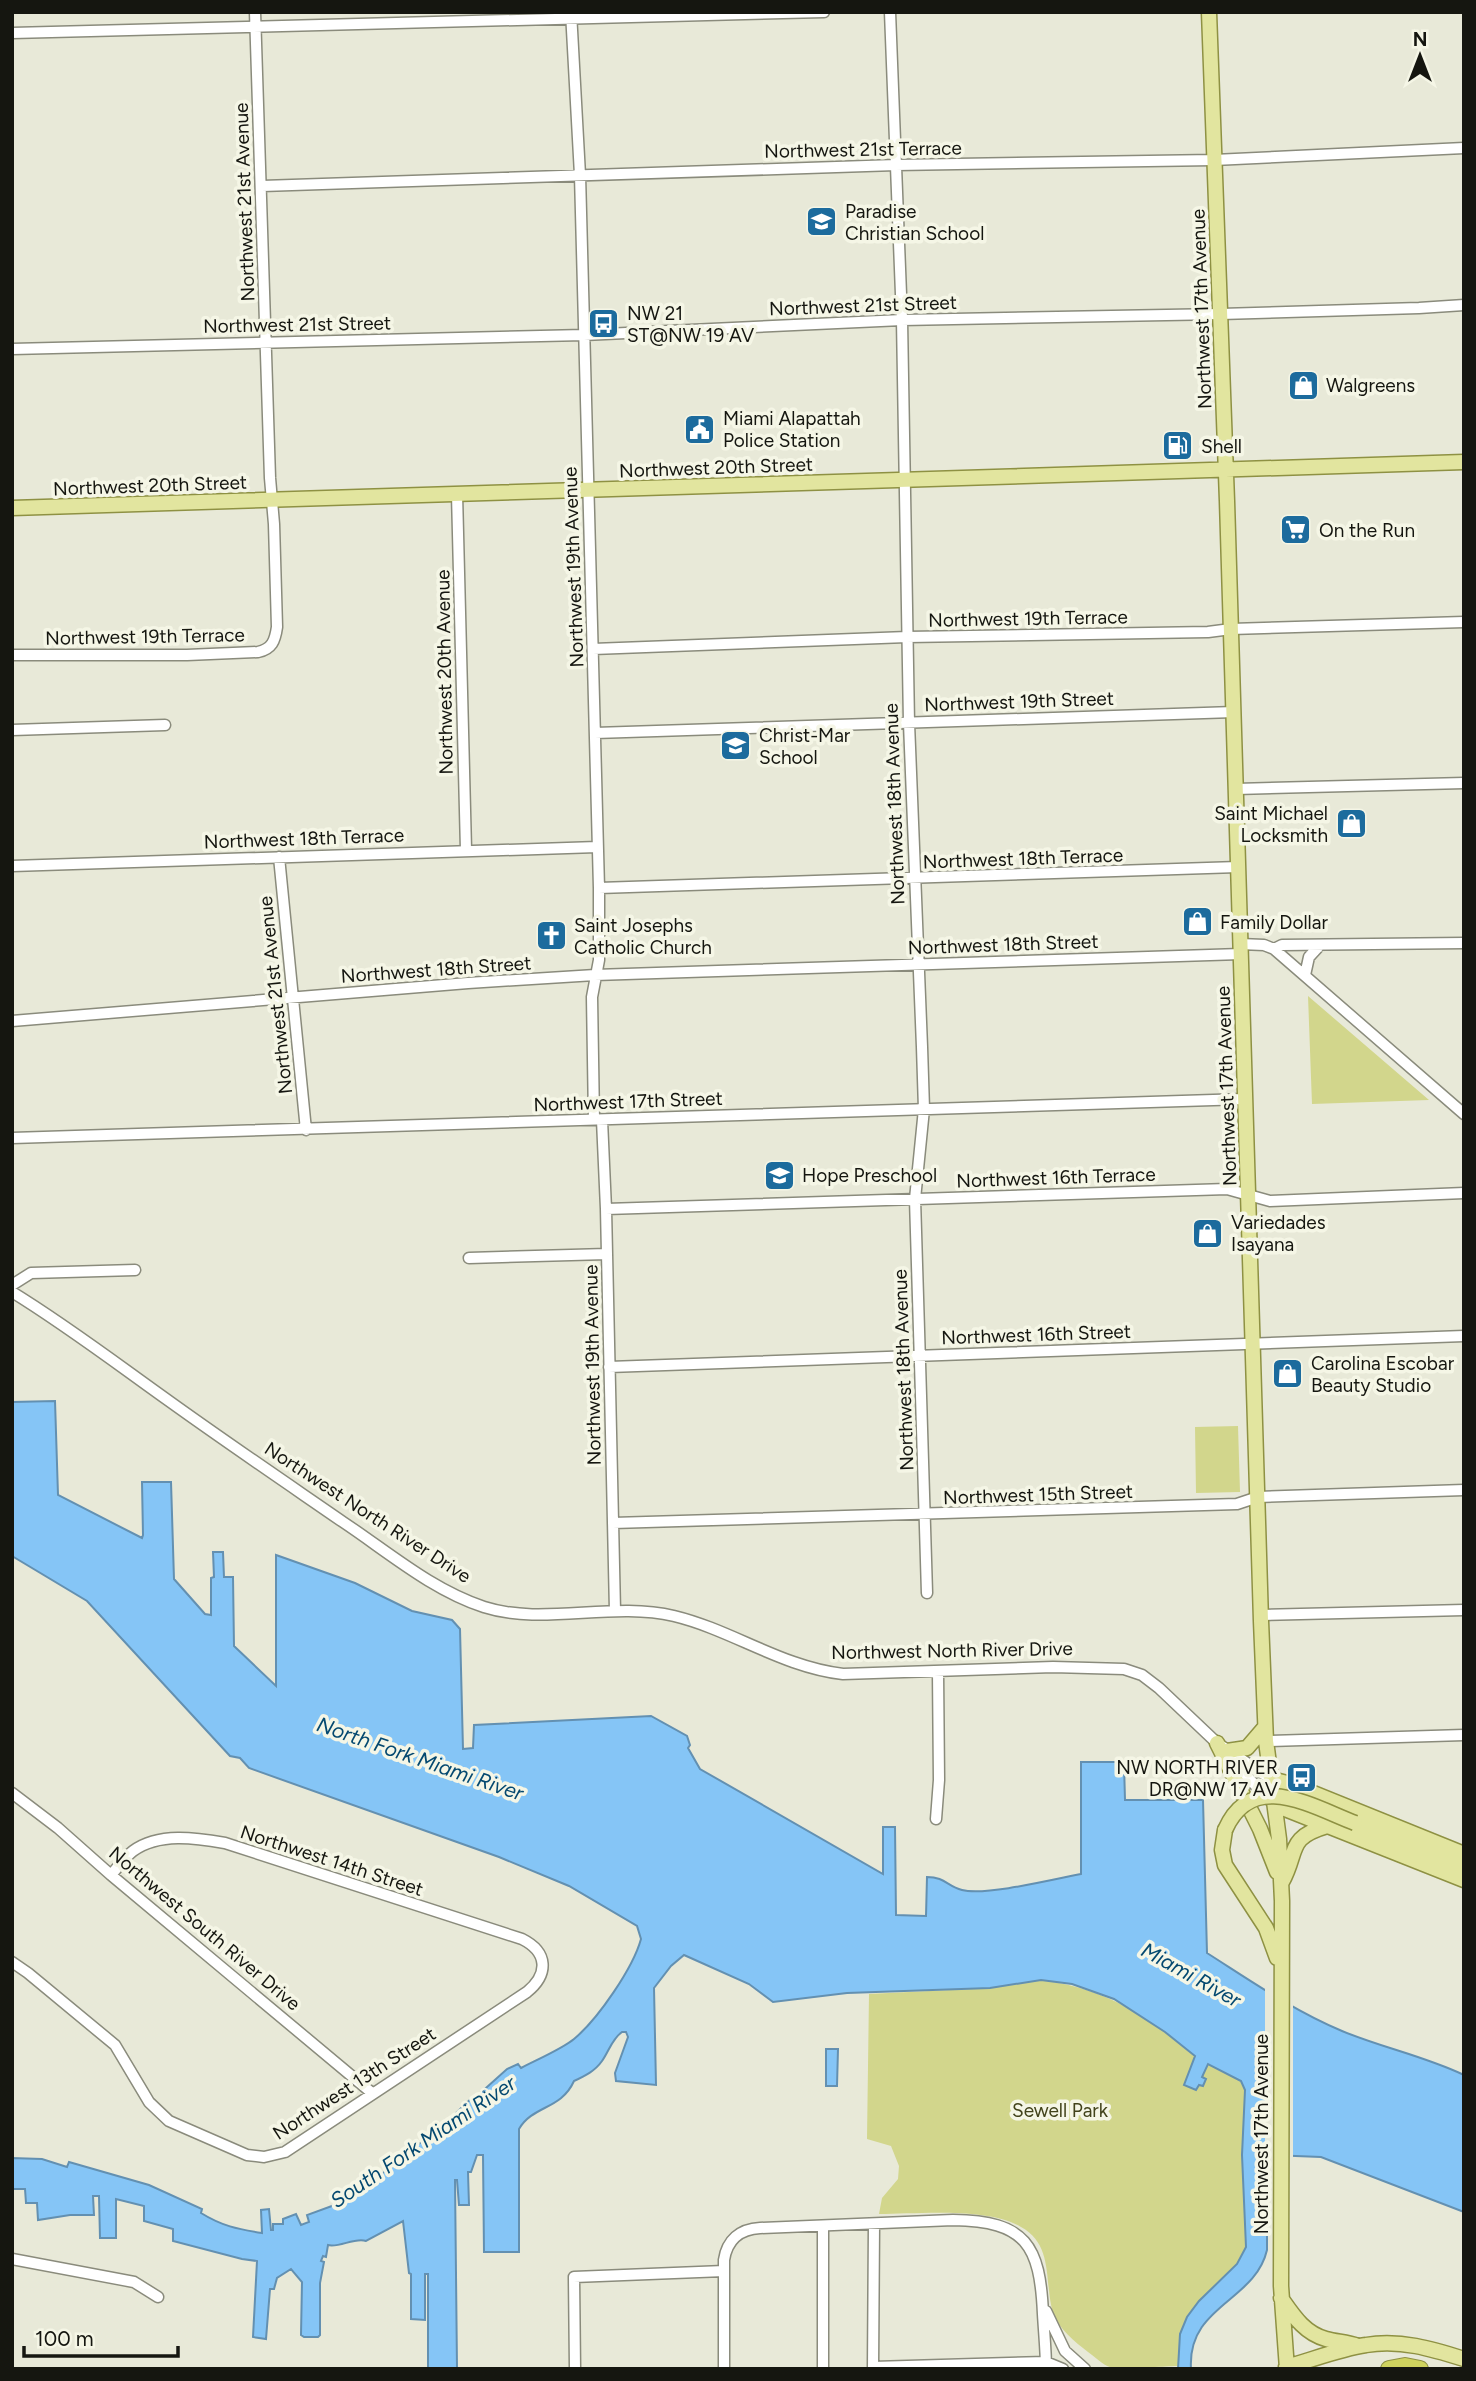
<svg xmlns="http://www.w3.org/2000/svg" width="1476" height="2381" font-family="Figtree,sans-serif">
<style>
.green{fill:#d2d68c}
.water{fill:#85c5f6;stroke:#6390b1;stroke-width:2}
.pier{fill:#e8e9d8}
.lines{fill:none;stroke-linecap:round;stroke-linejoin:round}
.minor-casing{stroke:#8a8b7c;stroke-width:13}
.major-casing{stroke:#8e9143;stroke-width:17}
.highway-casing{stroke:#8e9143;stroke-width:18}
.minor{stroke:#fff;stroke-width:10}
.major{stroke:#e2e59f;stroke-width:14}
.highway{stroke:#cfd35f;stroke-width:16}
.major-bridge-casing{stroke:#8e9143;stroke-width:17;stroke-linecap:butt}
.major-bridge{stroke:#e2e59f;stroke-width:14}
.labels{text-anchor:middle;stroke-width:7;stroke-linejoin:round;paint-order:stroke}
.street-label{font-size:19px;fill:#151610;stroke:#f5f6e6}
.poi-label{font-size:19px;fill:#151610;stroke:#f5f6e6;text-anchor:start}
.park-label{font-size:19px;fill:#42431b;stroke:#f5f6e6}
.water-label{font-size:21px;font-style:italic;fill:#054970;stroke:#f5f6e6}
</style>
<rect width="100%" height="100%" fill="#e8e9d8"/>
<path class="green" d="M1308 996 1429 1100 1312 1104Z
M1238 1426 1240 1492 1196 1493 1195 1427Z
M1041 1980C1108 1989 1144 2015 1196 2056L1184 2085 1202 2077 1208 2064 1241 2081 1245 2090 1242 2155 1246 2247 1237 2264 1199 2301 1187 2317 1180 2334 1179 2366C1165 2366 1121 2370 1110 2367 1103 2365 1094 2356 1088 2352 1075 2342 1059 2329 1053 2313 1044 2282 1054 2245 1021 2227 988 2207 918 2214 879 2214L882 2198 898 2179 899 2166 891 2146 867 2139 869 1994 990 1988Z"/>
<path class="water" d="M55 1401 58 1495 142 1538 143 1535 142 1482H171L174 1579 205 1614 211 1615V1578L214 1577 213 1552H223L224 1577H233L234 1646 276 1686V1555L355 1583 412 1611 452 1620 460 1629 463 1749 473 1748 474 1725 651 1716 687 1736 690 1745 688 1748 700 1769 883 1874V1827H895L896 1915 926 1916 927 1877C945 1877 947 1886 962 1890 986 1896 1055 1879 1081 1874V1762H1122L1124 1764 1125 1800H1203L1207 1953C1251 1981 1294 2011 1342 2031 1383 2048 1424 2056 1464 2075V2212L1321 2157 1267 2155V2250C1255 2302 1187 2305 1191 2369H1178L1180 2334 1187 2317 1199 2301 1237 2264 1246 2247 1242 2155 1245 2090 1241 2081 1208 2064 1202 2077 1206 2079 1203 2086 1199 2085 1196 2090 1184 2085 1195 2056 1165 2032 1114 1999 1072 1984 1041 1980 990 1988 847 1993 773 2002 749 1984 684 1955 671 1966 654 1988 656 2085 616 2081 615 2073 628 2037 626 2032H622C612 2039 609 2051 602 2061 595 2071 585 2076 574 2081 561 2110 533 2105 519 2129V2252H484L483 2155H477L471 2172H468L469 2205H459L457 2180H455L457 2368 428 2369V2274H425V2320L411 2319V2274L409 2273 403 2221 366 2241C355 2237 339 2248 328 2245L326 2257 323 2256 321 2261 324 2262 320 2283V2335L318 2337H304L301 2335 302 2282 291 2269 277 2278 274 2289H270L266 2339 253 2337 257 2261 242 2259 173 2241V2229L144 2221V2206L116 2199V2238H100L99 2196H93L94 2215H70L38 2220 37 2203H26L25 2189H13L12 2158 42 2159 67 2167 69 2162 149 2185 202 2209 201 2213C222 2226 237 2229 262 2233L261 2210 269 2209 271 2230H273V2224H283V2219L296 2214 301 2225 309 2222 307 2215 340 2203 410 2154 408 2151 435 2133 475 2095 477 2096 507 2069 518 2064 521 2068C536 2060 562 2049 574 2039 598 2019 633 1968 641 1939L637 1926 569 1886 499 1857 249 1768 240 1758 230 1756 87 1601 12 1556V1402Z
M826 2049H838L837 2086H826Z"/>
<path class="pier" d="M1265 1986 1293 2004V2158H1270V2161H1265Z"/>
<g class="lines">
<defs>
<path id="minor" d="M571 12 580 175 599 888V960L592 997 594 1120
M890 12 902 320 909 723 922 1047 924 1109 915 1199 927 1593
M12 33 824 12
M262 186 896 165 1214 160 1464 148
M12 349 584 335 902 320 1221 314 1419 308 1464 305
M457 494 466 850
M593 649 907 637 1208 632 1231 629 1464 622
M12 655H187L258 652C272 649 275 641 277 627L274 524 270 478 255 12
M12 730 165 725
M595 733 1234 712
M1236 789 1464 783
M279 857 306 1130
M12 866 597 847
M599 888 1238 867
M1240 944 1264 945 1274 949 1464 1114
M1274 949 1282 945 1464 943
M1305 975 1309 957 1320 945
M12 1021 468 983 595 975 1241 954
M602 1120 606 1209 615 1611
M12 1138 1245 1099
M606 1209 1227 1189 1270 1201 1464 1193
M469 1258 607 1254
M12 1285 31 1273 135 1270
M12 1292C66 1325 117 1364 169 1401 226 1442 285 1482 343 1522 388 1552 432 1590 484 1607 543 1626 612 1601 674 1616 732 1630 782 1667 843 1674L1053 1667 1124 1669 1142 1675 1159 1688 1217 1743 1271 1779
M609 1367 1464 1336
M613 1523 1237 1504 1258 1497 1464 1490
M1261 1615 1464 1610
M1266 1741 1464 1735
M1228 1756 1269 1800
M12 1793 58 1828 111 1875 372 2093
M936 1819 939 1780 938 1672
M12 1962 28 1973 115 2045 149 2102 169 2121 247 2155 264 2157 285 2152 527 1992C549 1974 548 1952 522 1939L225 1843C196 1838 159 1832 133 1851 125 1857 118 1867 111 1875
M12 2259 134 2282 158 2297
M1046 2311 1065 2351 1085 2369
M873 2367 1046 2362 1063 2369
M575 2369 574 2277 724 2271
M724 2369V2260C727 2240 740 2229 760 2228L953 2220C1026 2221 1040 2245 1043 2314 1044 2332 1046 2351 1046 2369
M823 2369V2226
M873 2369 874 2224"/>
<path id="major" d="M1209 12 1227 501 1261 1621 1266 1741 1279 1839 1282 1901 1281 2286 1287 2369
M12 508 1464 462
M1217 1743 1260 1829 1277 1872
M1227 1751 1247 1748 1265 1727
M1271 1779 1291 1784 1464 1854
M1275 1805 1464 1880
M1355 1823 1464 1866
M1225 1830 1222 1850 1225 1865 1266 1928 1277 1958
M1282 1882C1299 1851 1286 1838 1327 1826
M1281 2298C1293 2315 1304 2333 1326 2339 1337 2342 1347 2342 1358 2346
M1286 2367C1312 2360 1339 2349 1366 2345 1400 2339 1432 2349 1464 2359"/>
<path id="highway" d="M1389 2369 1405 2366 1420 2369"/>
</defs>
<use href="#minor" class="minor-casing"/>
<use href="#major" class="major-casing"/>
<use href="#highway" class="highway-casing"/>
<use href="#minor" class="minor"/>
<use href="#major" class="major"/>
<use href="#highway" class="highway"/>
<defs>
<path id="major-bridge" d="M1225 1830C1252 1769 1311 1806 1355 1823"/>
</defs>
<use href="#major-bridge" class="major-bridge-casing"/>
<use href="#major-bridge" class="major-bridge"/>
</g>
<defs>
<symbol id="school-square" viewBox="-11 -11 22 22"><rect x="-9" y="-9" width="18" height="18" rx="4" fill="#1c6b9d" stroke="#f5f6e6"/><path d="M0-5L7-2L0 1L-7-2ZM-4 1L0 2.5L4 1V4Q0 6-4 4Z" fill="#fff"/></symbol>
<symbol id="bus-square" viewBox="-11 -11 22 22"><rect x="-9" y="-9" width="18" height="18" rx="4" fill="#1c6b9d" stroke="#f5f6e6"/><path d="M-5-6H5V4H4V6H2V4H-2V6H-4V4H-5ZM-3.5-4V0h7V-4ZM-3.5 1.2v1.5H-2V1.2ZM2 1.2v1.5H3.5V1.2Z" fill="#fff"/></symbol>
<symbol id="shop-square" viewBox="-11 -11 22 22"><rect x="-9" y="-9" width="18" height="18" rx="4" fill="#1c6b9d" stroke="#f5f6e6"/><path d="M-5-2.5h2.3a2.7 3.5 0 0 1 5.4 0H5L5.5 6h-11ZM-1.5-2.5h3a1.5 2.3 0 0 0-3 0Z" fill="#fff"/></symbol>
<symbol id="civic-square" viewBox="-11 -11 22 22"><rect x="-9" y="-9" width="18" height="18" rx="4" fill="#1c6b9d" stroke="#f5f6e6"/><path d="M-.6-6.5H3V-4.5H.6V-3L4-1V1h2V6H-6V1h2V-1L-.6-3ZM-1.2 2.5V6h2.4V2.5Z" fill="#fff"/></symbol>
<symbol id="fuel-square" viewBox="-11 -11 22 22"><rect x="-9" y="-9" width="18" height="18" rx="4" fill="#1c6b9d" stroke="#f5f6e6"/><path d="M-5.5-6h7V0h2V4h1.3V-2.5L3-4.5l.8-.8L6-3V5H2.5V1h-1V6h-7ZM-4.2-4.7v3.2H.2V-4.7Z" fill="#fff"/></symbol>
<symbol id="supermarket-square" viewBox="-11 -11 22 22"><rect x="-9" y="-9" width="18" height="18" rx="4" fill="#1c6b9d" stroke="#f5f6e6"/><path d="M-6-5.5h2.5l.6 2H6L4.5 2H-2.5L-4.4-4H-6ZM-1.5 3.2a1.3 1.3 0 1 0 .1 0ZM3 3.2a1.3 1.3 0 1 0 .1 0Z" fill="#fff"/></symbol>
<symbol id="church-square" viewBox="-11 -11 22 22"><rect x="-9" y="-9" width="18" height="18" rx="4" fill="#1c6b9d" stroke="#f5f6e6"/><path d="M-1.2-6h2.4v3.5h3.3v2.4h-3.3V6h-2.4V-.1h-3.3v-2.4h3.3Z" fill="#fff"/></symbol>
</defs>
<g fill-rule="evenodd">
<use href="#school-square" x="804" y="204" width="35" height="35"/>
<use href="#bus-square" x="586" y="306" width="35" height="35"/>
<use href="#shop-square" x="1286" y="368" width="35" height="35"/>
<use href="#civic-square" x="682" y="412" width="35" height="35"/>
<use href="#fuel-square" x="1160" y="428" width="35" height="35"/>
<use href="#supermarket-square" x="1278" y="512" width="35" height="35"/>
<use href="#school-square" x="718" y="728" width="35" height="35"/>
<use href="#shop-square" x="1334" y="806" width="35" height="35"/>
<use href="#shop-square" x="1180" y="904" width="35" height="35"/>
<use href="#church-square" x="534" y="918" width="35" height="35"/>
<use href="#school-square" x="762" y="1158" width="35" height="35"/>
<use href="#shop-square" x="1190" y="1216" width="35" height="35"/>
<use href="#shop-square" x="1270" y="1356" width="35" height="35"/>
<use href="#bus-square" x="1284" y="1760" width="35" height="35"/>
</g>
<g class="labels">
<g class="street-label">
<text transform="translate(863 149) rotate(-1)" y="7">Northwest 21st Terrace</text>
<text transform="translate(244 202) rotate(-92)" y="7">Northwest 21st Avenue</text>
<text transform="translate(863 305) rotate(-2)" y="7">Northwest 21st Street</text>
<text transform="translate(1201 309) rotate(-92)" y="7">Northwest 17th Avenue</text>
<text transform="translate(297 324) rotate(-1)" y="7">Northwest 21st Street</text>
<text transform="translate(716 467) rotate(-2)" y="7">Northwest 20th Street</text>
<text transform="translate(150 485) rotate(-2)" y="7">Northwest 20th Street</text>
<text transform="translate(573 567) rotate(-92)" y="7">Northwest 19th Avenue</text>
<text transform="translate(1028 618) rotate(-1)" y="7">Northwest 19th Terrace</text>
<text transform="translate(145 636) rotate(-1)" y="7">Northwest 19th Terrace</text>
<text transform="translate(444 672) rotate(-91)" y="7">Northwest 20th Avenue</text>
<text transform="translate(1019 701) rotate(-2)" y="7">Northwest 19th Street</text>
<text transform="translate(894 804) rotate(-92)" y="7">Northwest 18th Avenue</text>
<text transform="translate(304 838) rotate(-2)" y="7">Northwest 18th Terrace</text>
<text transform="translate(1023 858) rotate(-2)" y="7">Northwest 18th Terrace</text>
<text transform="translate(1003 944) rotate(-2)" y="7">Northwest 18th Street</text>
<text transform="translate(436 969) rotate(-4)" y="7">Northwest 18th Street</text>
<text transform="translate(275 995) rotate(-96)" y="7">Northwest 21st Avenue</text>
<text transform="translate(1226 1086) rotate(-92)" y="7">Northwest 17th Avenue</text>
<text transform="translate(628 1101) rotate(-2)" y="7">Northwest 17th Street</text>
<text transform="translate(1056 1177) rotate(-2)" y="7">Northwest 16th Terrace</text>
<text transform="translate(1036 1334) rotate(-2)" y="7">Northwest 16th Street</text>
<text transform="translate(592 1365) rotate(-91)" y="7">Northwest 19th Avenue</text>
<text transform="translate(903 1370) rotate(-92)" y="7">Northwest 18th Avenue</text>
<text transform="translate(1038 1494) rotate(-2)" y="7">Northwest 15th Street</text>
<text transform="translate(368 1512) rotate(33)" y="7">Northwest North River Drive</text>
<text transform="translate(952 1650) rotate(-1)" y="7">Northwest North River Drive</text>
<text transform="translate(332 1860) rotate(18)" y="7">Northwest 14th Street</text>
<text transform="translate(205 1928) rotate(40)" y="7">Northwest South River Drive</text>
<text transform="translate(354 2083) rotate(-33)" y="7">Northwest 13th Street</text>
<text transform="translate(1261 2134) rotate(-90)" y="7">Northwest 17th Avenue</text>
</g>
<g class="poi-label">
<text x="845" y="218">Paradise<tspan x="845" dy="22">Christian School</tspan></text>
<text x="627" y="320">NW 21<tspan x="627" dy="22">ST@NW 19 AV</tspan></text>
<text x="1326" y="392">Walgreens</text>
<text x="723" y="425">Miami Alapattah<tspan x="723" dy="22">Police Station</tspan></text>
<text x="1201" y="453">Shell</text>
<text x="1319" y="537">On the Run</text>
<text x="759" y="742">Christ-Mar<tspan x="759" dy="22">School</tspan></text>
<text x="1328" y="820" text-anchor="end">Saint Michael<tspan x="1328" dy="22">Locksmith</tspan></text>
<text x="1220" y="929">Family Dollar</text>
<text x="574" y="932">Saint Josephs<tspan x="574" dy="22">Catholic Church</tspan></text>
<text x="802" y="1182">Hope Preschool</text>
<text x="1231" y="1229">Variedades<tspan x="1231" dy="22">Isayana</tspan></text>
<text x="1311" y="1370">Carolina Escobar<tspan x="1311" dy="22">Beauty Studio</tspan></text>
<text x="1278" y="1774" text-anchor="end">NW NORTH RIVER<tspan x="1278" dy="22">DR@NW 17 AV</tspan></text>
</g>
<g class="park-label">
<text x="1060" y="2117">Sewell Park</text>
</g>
<g class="water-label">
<text transform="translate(420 1759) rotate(19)" y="7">North Fork Miami River</text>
<text transform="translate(1191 1975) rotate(29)" y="7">Miami River</text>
<text transform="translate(423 2142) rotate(-34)" y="7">South Fork Miami River</text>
</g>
</g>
<rect width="1476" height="2381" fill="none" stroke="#151610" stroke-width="28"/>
<g transform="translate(1420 56)" stroke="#f5f6e6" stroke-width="5" paint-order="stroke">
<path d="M0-5L12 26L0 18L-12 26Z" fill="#151610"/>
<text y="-10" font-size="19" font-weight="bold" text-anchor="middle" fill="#151610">N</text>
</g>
<path d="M24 2346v10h154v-10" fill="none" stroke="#151610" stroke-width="3.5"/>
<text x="35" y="2346" font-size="21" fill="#151610" stroke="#f5f6e6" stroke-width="5" paint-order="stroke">100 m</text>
</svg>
